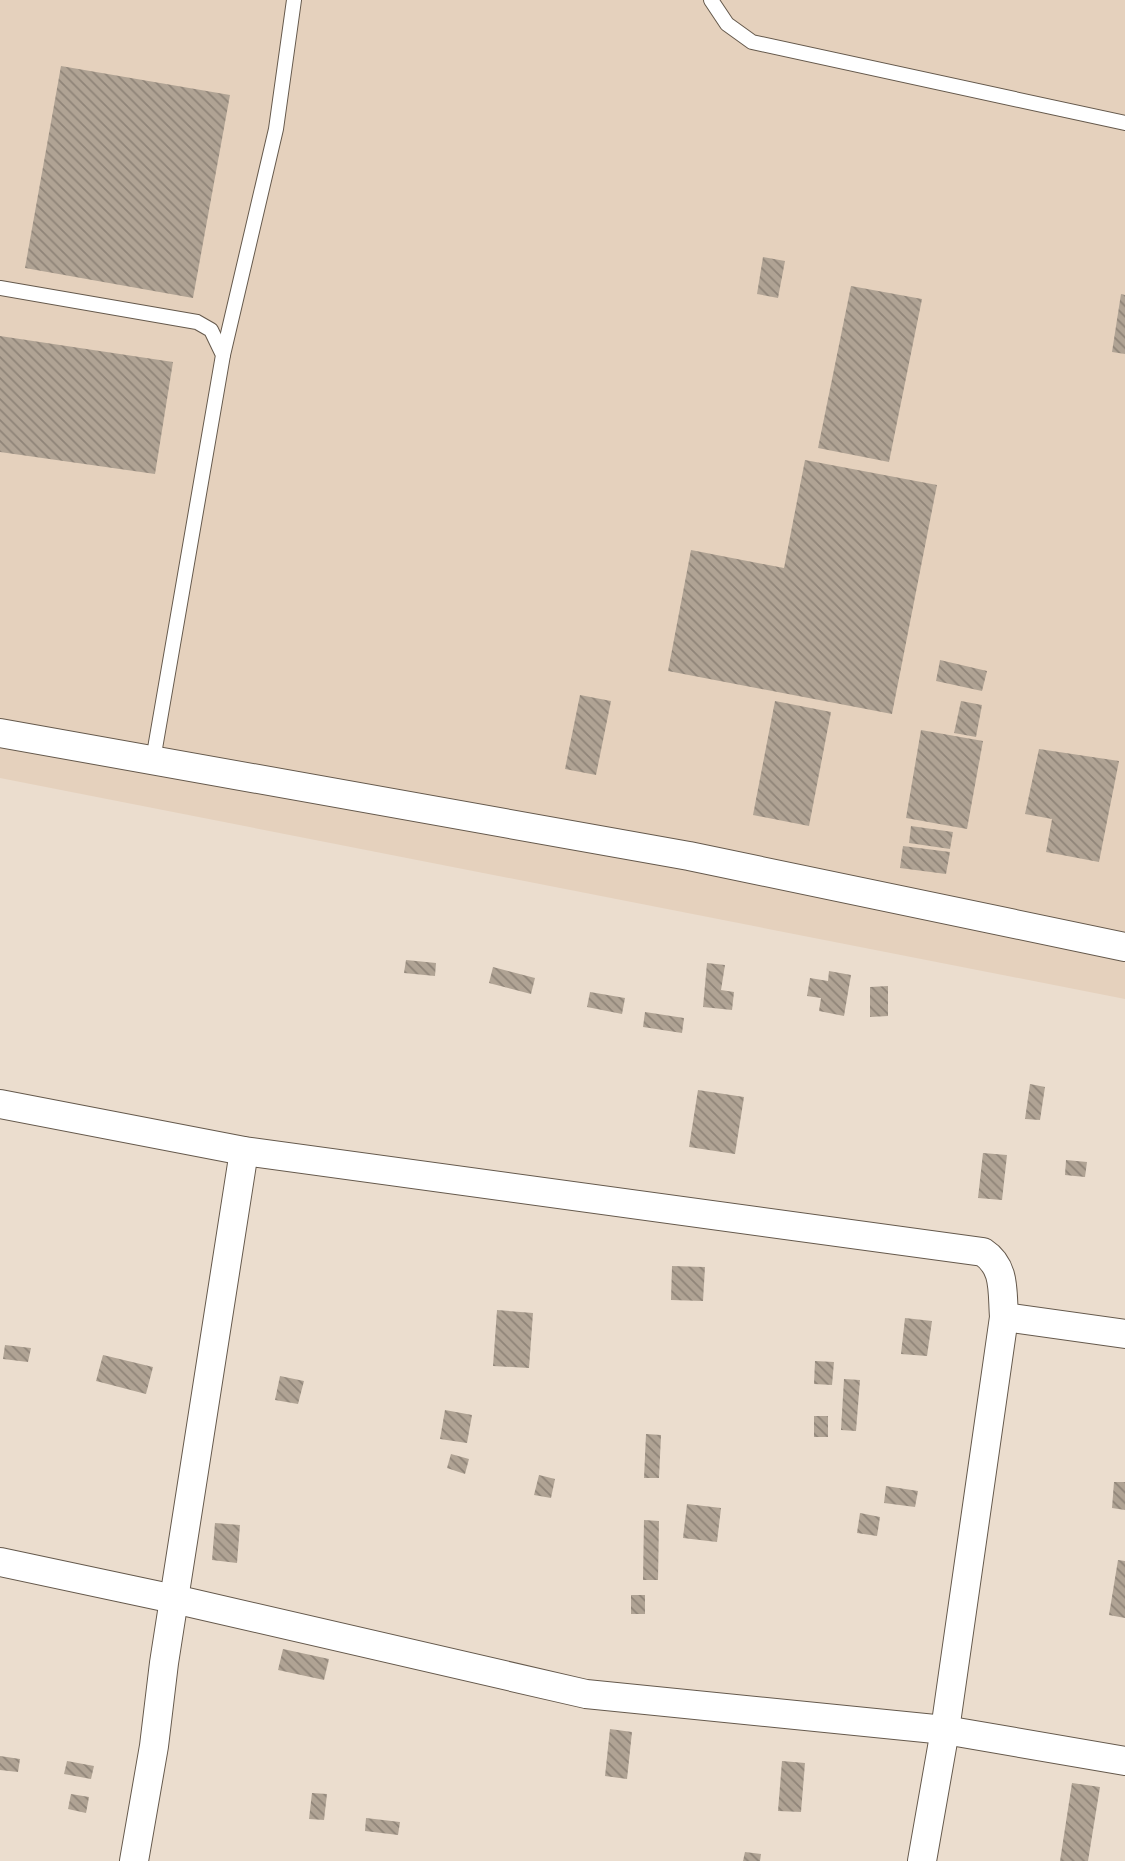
<svg xmlns="http://www.w3.org/2000/svg" width="1125" height="1861" viewBox="0 0 1125 1861" font-family="'Fira Sans',sans-serif">
<style>
.built{fill:#e5d1bd}
.building{fill:url(#building-back-hatch)}
.lines{fill:none;stroke-linecap:round;stroke-linejoin:round}
.service-casing{stroke:#65594c;stroke-width:16}
.minor-casing{stroke:#65594c;stroke-width:30}
.service{stroke:#fff;stroke-width:14}
.minor{stroke:#fff;stroke-width:28}
</style>
<defs>
<pattern id="building-back-hatch" width="6" height="6" patternUnits="userSpaceOnUse" patternTransform="scale(1.75)"><rect width="6" height="6" fill="#b0a394"/><path d="M-1 5l2 2M0 0l6 6M5-1l2 2" fill="none" stroke="#8f8478"/></pattern>
</defs>
<rect width="100%" height="100%" fill="#ebddce"/>
<!-- built -->
<polygon class="built" points="0,0 1125,0 1125,999 0,778"/>
<!-- building -->
<g class="building">
<polygon points="61,66 230,95 193,298 25,268"/>
<polygon points="763,257 785,261 778,298 757,294"/>
<polygon points="851,286 922,299 889,462 818,448"/>
<polygon points="1121,294 1125,295 1125,354 1112,352"/>
<polygon points="0,336 173,362 155,474 0,452"/>
<polygon points="805,460 937,485 892,714 668,671 691,550 784,568"/>
<polygon points="940,660 987,671 982,691 936,681"/>
<polygon points="580,695 611,701 596,775 565,769"/>
<polygon points="775,701 831,712 809,826 753,815"/>
<polygon points="961,701 982,705 976,737 954,733"/>
<polygon points="921,730 983,741 967,829 906,818"/>
<polygon points="1039,749 1119,761 1099,862 1046,852 1052,819 1025,814"/>
<polygon points="911,826 953,832 950,849 909,843"/>
<polygon points="903,846 950,852 946,874 900,868"/>
<polygon points="406,960 436,963 435,976 404,973"/>
<polygon points="707,963 725,965 721,990 734,992 732,1010 703,1007"/>
<polygon points="493,967 535,978 531,994 489,983"/>
<polygon points="829,971 851,975 844,1016 819,1011 821,998 807,996 810,978 828,981"/>
<polygon points="888,986 888,1016 870,1017 870,987"/>
<polygon points="590,992 625,998 622,1014 587,1007"/>
<polygon points="645,1012 684,1018 682,1033 643,1027"/>
<polygon points="1030,1084 1045,1087 1040,1120 1025,1119"/>
<polygon points="698,1090 744,1097 735,1154 689,1147"/>
<polygon points="983,1153 1007,1155 1002,1200 978,1198"/>
<polygon points="1066,1160 1087,1162 1085,1177 1065,1175"/>
<polygon points="672,1266 705,1267 703,1301 671,1300"/>
<polygon points="497,1310 533,1313 529,1368 493,1366"/>
<polygon points="905,1318 932,1321 927,1356 901,1354"/>
<polygon points="5,1345 31,1348 28,1362 3,1359"/>
<polygon points="103,1355 153,1367 146,1394 96,1381"/>
<polygon points="815,1361 834,1362 832,1385 814,1384"/>
<polygon points="280,1376 304,1381 298,1404 275,1400"/>
<polygon points="844,1379 860,1380 856,1431 841,1430"/>
<polygon points="445,1410 472,1415 467,1443 440,1439"/>
<rect x="814" y="1416" width="14" height="21"/>
<polygon points="646,1434 661,1435 659,1478 644,1478"/>
<polygon points="451,1454 469,1459 465,1474 447,1468"/>
<polygon points="539,1475 555,1479 551,1498 534,1495"/>
<polygon points="1114,1482 1125,1482 1125,1510 1112,1508"/>
<polygon points="886,1486 918,1491 915,1507 884,1503"/>
<polygon points="687,1504 721,1508 717,1542 683,1538"/>
<polygon points="860,1513 880,1517 877,1536 857,1533"/>
<polygon points="644,1520 659,1521 658,1580 643,1580"/>
<polygon points="215,1523 240,1525 237,1563 212,1560"/>
<polygon points="1118,1560 1125,1561 1125,1618 1109,1615"/>
<rect x="631" y="1595" width="14" height="19"/>
<polygon points="283,1649 329,1659 324,1680 278,1670"/>
<polygon points="610,1729 632,1732 627,1779 605,1776"/>
<polygon points="0,1756 20,1759 18,1772 0,1770"/>
<polygon points="67,1761 94,1766 91,1779 64,1774"/>
<polygon points="782,1761 805,1763 801,1812 778,1811"/>
<polygon points="1072,1783 1100,1787 1088,1861 1060,1861"/>
<polygon points="312,1793 327,1794 324,1820 309,1819"/>
<polygon points="71,1794 89,1797 86,1813 68,1809"/>
<polygon points="366,1818 400,1822 398,1835 365,1831"/>
<polygon points="745,1852 761,1854 760,1861 743,1861"/>
</g>
<g class="lines">
<defs>
<g id="service">
<polyline points="711,0 727,24 752,42 1125,123"/>
<polyline points="0,288 197,322 211,330 223,355 153,760"/>
<polyline points="223,355 276,129 294,0"/>
</g>
<g id="minor">
<polyline points="0,733 689,856 1125,947"/>
<path d="M 0,1104 L 244,1151 L 983,1252 C 1006,1267 1002,1292 1004,1317 L 945,1730 L 922,1861"/>
<polyline points="1004,1317 1125,1334"/>
<polyline points="0,1562 174,1599 586,1694 945,1730 1125,1761"/>
<polyline points="134,1861 154,1746 164,1663 244,1151"/>
</g>
</defs>
<!-- service casing -->
<use href="#service" class="service-casing"/>
<!-- minor casing -->
<use href="#minor" class="minor-casing"/>
<!-- service -->
<use href="#service" class="service"/>
<!-- minor -->
<use href="#minor" class="minor"/>
</g>
</svg>
